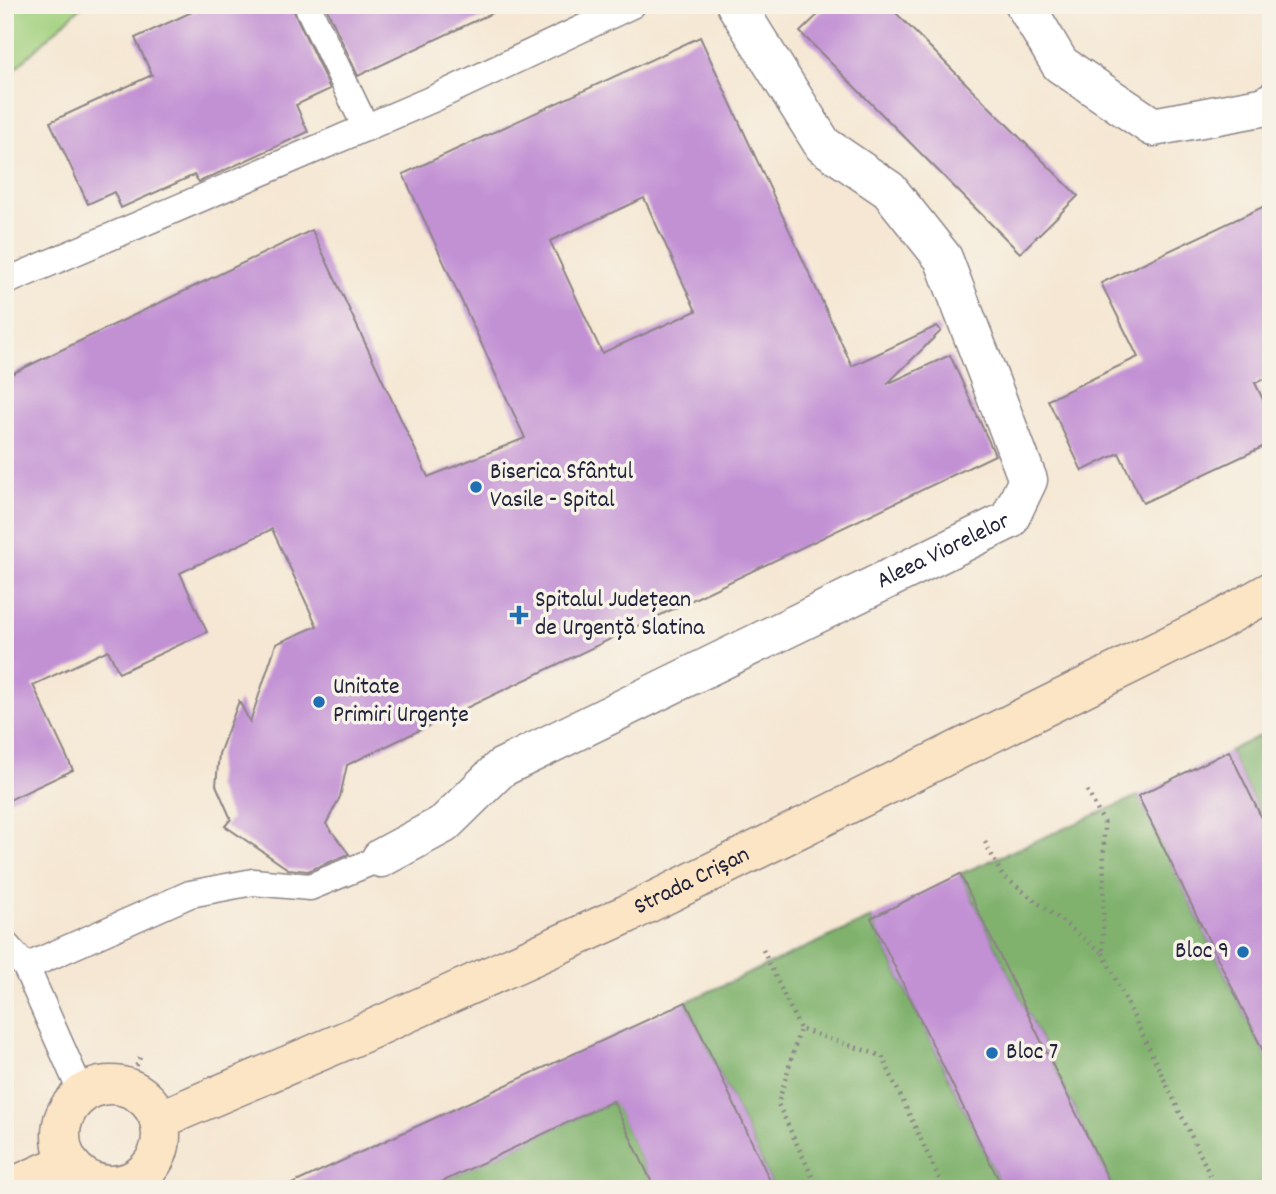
<svg xmlns="http://www.w3.org/2000/svg" width="1276" height="1194" viewBox="0 0 1276 1194" font-family="Dekko,sans-serif">
<style>
.green{fill:#a1d07e;stroke:#62795c;stroke-width:2}
.forest{fill:#80b26d;stroke:#516a54;stroke-width:2}
.building{fill:#c291d4;fill-rule:evenodd}
.lines{fill:none;stroke-linecap:round;stroke-linejoin:round}
.lane-casing{stroke:#8c8487;stroke-width:29}
.street-casing{stroke:#8c8487;stroke-width:41}
.secondary-casing{stroke:#8c8487;stroke-width:41}
.path{stroke:#8c8487;stroke-width:4.5;stroke-dasharray:2 5;stroke-linecap:butt}
.lane{stroke:#fff;stroke-width:26}
.street{stroke:#fff;stroke-width:38}
.secondary{stroke:#fce5c4;stroke-width:38}
.poi-dot{fill:#1f6fb2;stroke:#f7f3e8;stroke-width:2.5}
.labels{text-anchor:middle;dominant-baseline:central;stroke-width:7;stroke-linejoin:round;paint-order:stroke}
.poi-label{font-size:24px;fill:#22223b;stroke:#f7f3e8;text-anchor:start}
.street-label{font-size:24px;fill:#22223b;stroke:#f7f3e8}
</style>
<rect width="100%" height="100%" fill="#f7f3e8"/>
<filter id="ink" filterUnits="userSpaceOnUse"><feTurbulence type="fractalNoise" baseFrequency=".0143" numOctaves="2"/><feDisplacementMap in="SourceGraphic" scale="14" xChannelSelector="R" yChannelSelector="G"/><feConvolveMatrix kernelMatrix="1 2 1 2 8 2 1 2 1" color-interpolation-filters="sRGB"/></filter>
<filter id="wash" filterUnits="userSpaceOnUse"><feTurbulence type="fractalNoise" baseFrequency=".00686" numOctaves="4" result="noise"/><feDisplacementMap in="SourceGraphic" scale="28" xChannelSelector="R" yChannelSelector="G"/><feGaussianBlur stdDeviation="1.57" result="paint"/><feColorMatrix in="noise" values="0 0 0 0 0 0 0 0 0 0 0 0 0 0 0 0 0 1.4 0 .05"/><feComposite in="paint" operator="in"/></filter>
<g filter="url(#wash)">
<rect width="100%" height="100%" fill="#f5e7d3"/>
<!-- green -->
<polygon class="green" points="5,5 83,5 5,78"/>
<!-- forest -->
<g class="forest">
<polygon points="1271,730 1271,837 1229,751"/>
<polygon points="1138,796 1271,1067 1271,1189 1113,1189 960,874"/>
<polygon points="871,918 1003,1189 774,1189 686,1002"/>
<polygon points="614,1101 655,1189 436,1189 434,1185"/>
</g>
<g id="blocks">
<!-- building -->
<g class="building">
<polygon points="207,5 291,5 330,89 296,105 308,132 199,182 194,175 121,208 114,192 88,204 50,122 152,75 135,38"/>
<polygon points="325,5 509,5 358,76"/>
<polygon points="828,5 888,5 1078,196 1020,253 800,32"/>
<path d="M 700,37 L 852,366 L 937,326 L 941,331 L 887,384 L 950,355 L 995,455 L 347,765 L 340,797 L 326,824 L 349,854 L 308,871 L 288,869 L 225,826 L 231,819 L 216,785 L 219,754 L 239,701 L 250,722 L 276,644 L 317,626 L 272,529 L 180,573 L 207,632 L 119,673 L 108,650 L 33,685 L 73,770 L 5,802 L 5,377 L 312,230 L 428,477 L 525,438 L 403,174 ZM 644,198 L 696,311 L 602,353 L 550,241 Z"/>
<polygon points="1271,203 1271,376 1255,383 1271,416 1271,443 1143,503 1119,453 1082,471 1048,400 1138,357 1101,283"/>
<polygon points="1229,751 1271,837 1271,1067 1138,796"/>
<polygon points="960,874 1113,1189 1003,1189 871,918"/>
<polygon points="686,1002 774,1189 655,1189 613,1101 427,1189 281,1189"/>
</g>
</g>
</g>
<g filter="url(#ink)">
<use href="#blocks" fill-opacity="0" stroke="#8c8487" stroke-width="2"/>
<g class="lines">
<defs>
<g id="lane">
<polyline points="307,5 366,128"/>
<polyline points="5,282 435,98 632,5"/>
<polyline points="5,944 26,967 82,1094"/>
<polyline points="26,967 190,894 253,882 310,887 381,858"/>
</g>
<g id="street">
<polyline points="1025,5 1060,64 1153,127 1266,106 1271,102"/>
<path id="s1" d="M 381,858 L 444,824 L 501,768 L 1009,520 L 1028,480 L 943,258 L 889,190 L 823,145 L 736,5"/>
</g>
<g id="secondary">
<circle cx="111" cy="1135" r="50"/>
<path id="s2" d="M 159,1120 L 361,1034 L 627,914 L 1216,622 L 1271,591"/>
<polyline points="7,1189 68,1162"/>
</g>
</defs>
<!-- lane casing -->
<use href="#lane" class="lane-casing"/>
<!-- street casing -->
<use href="#street" class="street-casing"/>
<!-- secondary casing -->
<use href="#secondary" class="secondary-casing"/>
<!-- path -->
<g class="path">
<polyline points="985,842 1002,875 1103,953 1104,823 1087,790"/>
<polyline points="763,950 800,1029"/>
<polyline points="1103,953 1212,1179"/>
<polyline points="128,1085 142,1053"/>
<polyline points="818,1189 778,1104 800,1029 882,1056 944,1189"/>
<polyline points="1212,1189 1212,1179 1225,1189"/>
</g>
<!-- lane -->
<use href="#lane" class="lane"/>
<!-- street -->
<use href="#street" class="street"/>
<!-- secondary -->
<use href="#secondary" class="secondary"/>
</g>
</g>
<!-- markers -->
<g class="poi-dot">
<circle cx="476" cy="487" r="7"/>
<path d="M515.5 604.5h7v7h7v7h-7v7h-7v-7h-7v-7h7z"/>
<circle cx="319" cy="702" r="7"/>
<circle cx="1243" cy="952" r="7"/>
<circle cx="992" cy="1053" r="7"/>
</g>
<g class="labels">
<!-- poi labels -->
<g class="poi-label">
<text x="490" y="473">Biserica Sfântul<tspan x="490" dy="28">Vasile - Spital</tspan></text>
<text x="535" y="601">Spitalul Județean<tspan x="535" dy="28">de Urgență Slatina</tspan></text>
<text x="333" y="688">Unitate<tspan x="333" dy="28">Primiri Urgențe</tspan></text>
<text x="1229" y="952" text-anchor="end">Bloc 9</text>
<text x="1006" y="1053">Bloc 7</text>
</g>
<!-- street labels -->
<g class="street-label">
<text stroke="none"><textPath href="#s1" startOffset="644">Aleea Viorelelor</textPath></text>
<text stroke="none"><textPath href="#s2" startOffset="584">Strada Crișan</textPath></text>
</g>
</g>
<!-- margin -->
<rect width="1276" height="1194" fill="none" stroke="#f7f3e8" stroke-width="28"/>
</svg>
